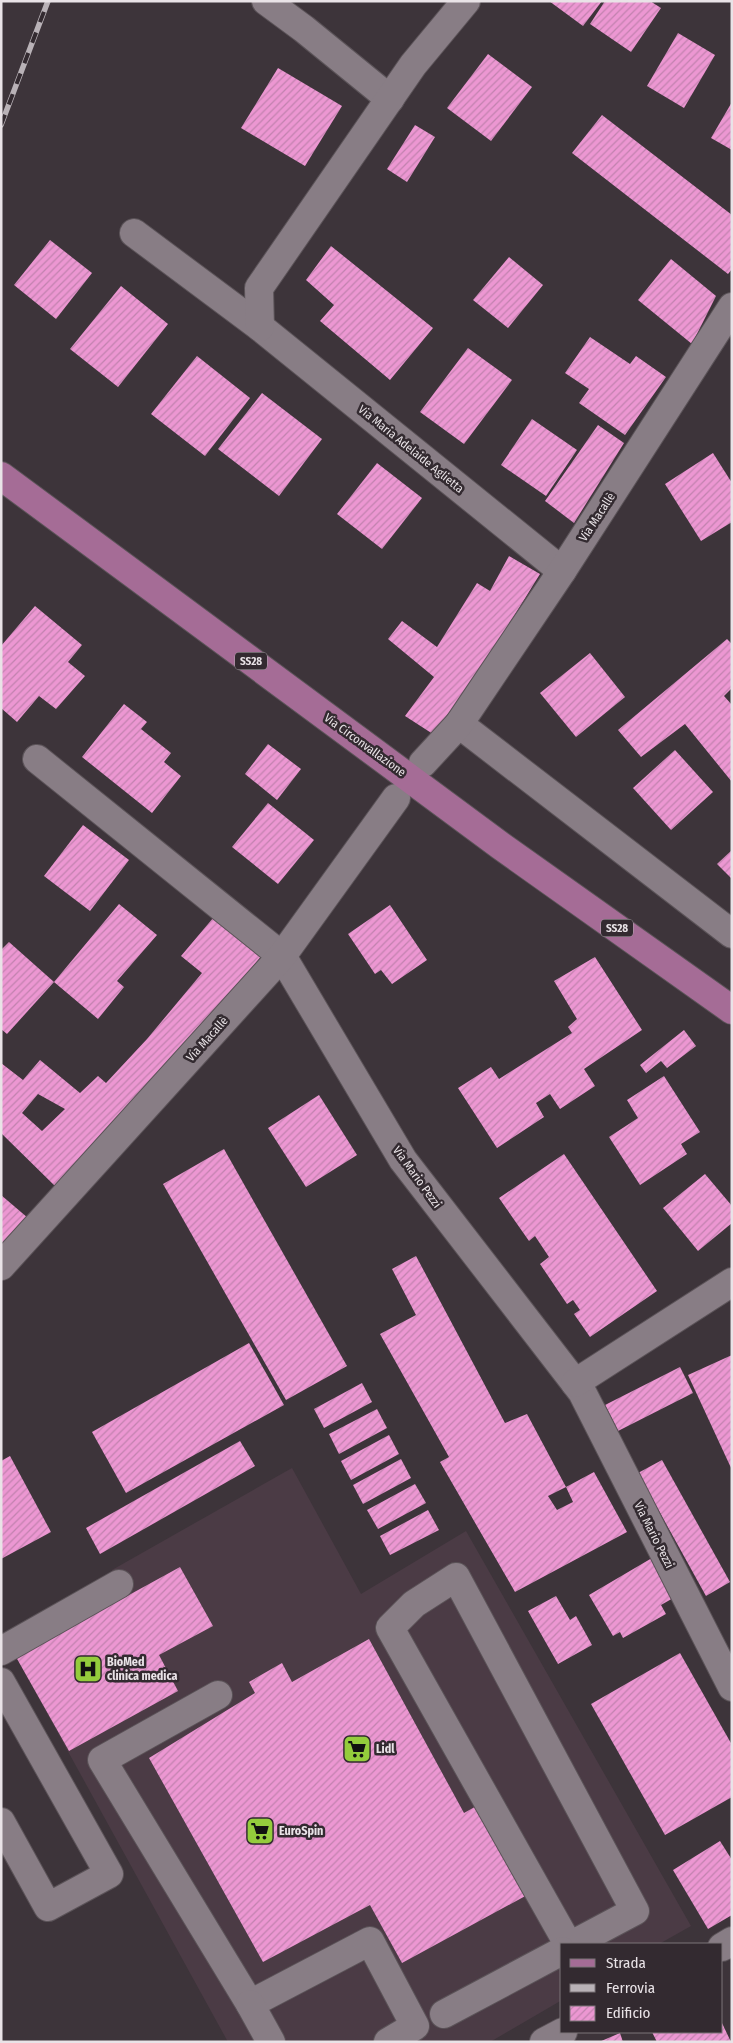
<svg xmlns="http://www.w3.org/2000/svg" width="733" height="2043" viewBox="0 0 733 2043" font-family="'Fira Sans Condensed',sans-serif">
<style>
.built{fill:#4b3b45}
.building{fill:url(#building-hatch);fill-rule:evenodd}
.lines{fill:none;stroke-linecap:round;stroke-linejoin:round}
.minor-casing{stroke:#5b5358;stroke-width:30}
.major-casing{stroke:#5b5358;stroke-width:30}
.minor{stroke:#887d85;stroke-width:28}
.major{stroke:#a56c96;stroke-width:28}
.rail-casing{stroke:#b9b2b7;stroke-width:5.5}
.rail{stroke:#332a30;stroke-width:4;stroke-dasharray:11;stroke-linecap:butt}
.labels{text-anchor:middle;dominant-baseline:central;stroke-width:5;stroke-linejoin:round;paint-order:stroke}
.shield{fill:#332a30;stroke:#b2acb0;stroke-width:1}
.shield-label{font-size:11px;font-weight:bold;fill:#e9e3e7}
.street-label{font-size:12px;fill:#e9e3e7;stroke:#332a30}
.poi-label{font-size:12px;font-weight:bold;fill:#e9e3e7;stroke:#332a30;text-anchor:start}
</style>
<defs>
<pattern id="building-hatch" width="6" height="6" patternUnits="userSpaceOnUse" patternTransform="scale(1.25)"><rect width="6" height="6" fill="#ec97d2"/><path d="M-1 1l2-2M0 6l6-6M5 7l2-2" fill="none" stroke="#c282af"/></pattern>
</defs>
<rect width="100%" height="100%" fill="#3d343a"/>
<!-- built -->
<polygon class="built" points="292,1468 361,1594 466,1531 691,1926 659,1944 562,1944 562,2000 490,2042 228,2042 16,1657 126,1596 112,1570"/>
<!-- building -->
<g class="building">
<polygon points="549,1 602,1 583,26"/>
<polygon points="605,1 650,1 661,8 631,52 590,24"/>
<polygon points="678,33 715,55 684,108 647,86"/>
<polygon points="488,54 532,87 491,141 447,108"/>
<polygon points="278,68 342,106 305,166 241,128"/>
<polygon points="732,102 732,150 711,138"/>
<polygon points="602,115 732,215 732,269 728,274 572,153"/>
<polygon points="415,125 435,137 407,182 387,169"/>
<polygon points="50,240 92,273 56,319 14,285"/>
<polygon points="331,246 433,328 390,380 320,321 334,305 306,280"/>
<polygon points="509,257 543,285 508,328 473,300"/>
<polygon points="671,259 716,296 692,344 638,300"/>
<polygon points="121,286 168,324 118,387 70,349"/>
<polygon points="590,337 630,364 636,356 666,377 625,435 579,403 589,389 565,373"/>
<polygon points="468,348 512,380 464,444 420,412"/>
<polygon points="197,356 250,398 205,456 151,414"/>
<polygon points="262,393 322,439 279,496 218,449"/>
<polygon points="532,419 577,450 546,496 501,465"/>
<polygon points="598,425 624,443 574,523 545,501"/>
<polygon points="713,453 732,483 732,522 701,541 665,484"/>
<polygon points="377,463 422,498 382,549 337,514"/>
<polygon points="509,556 540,574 477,676 436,736 405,716 434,677 388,639 402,621 437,647 477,583 490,591"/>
<polygon points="35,606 82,645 68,662 85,676 56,709 39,696 17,722 1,708 1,646"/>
<polygon points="727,639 732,644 732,688 724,696 732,705 732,782 685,724 641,757 618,730"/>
<polygon points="590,653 625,697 576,737 540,693"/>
<polygon points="124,704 147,722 141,729 171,753 164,762 181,776 152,813 82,757"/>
<polygon points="268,744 301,769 277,800 245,774"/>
<polygon points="675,750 713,792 671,830 633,788"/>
<polygon points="268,803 314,840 278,884 232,847"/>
<polygon points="83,825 129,860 90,911 44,876"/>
<polygon points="732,850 732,879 717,864"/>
<polygon points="119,904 157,935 117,981 124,987 98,1019 54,982"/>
<polygon points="390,905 427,960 392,984 381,970 375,974 348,934"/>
<path d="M 219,911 L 267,949 L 174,1064 L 56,1187 L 1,1133 L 1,1063 L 23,1080 L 40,1060 L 80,1093 L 98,1076 L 106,1083 L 147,1039 L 202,973 L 181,956 ZM 38,1094 L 65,1109 L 42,1131 L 22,1113 Z"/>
<polygon points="9,942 54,982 7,1034 1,1029 1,950"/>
<polygon points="595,957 642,1030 584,1069 595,1086 560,1109 550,1094 536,1103 544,1117 497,1148 458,1088 491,1067 499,1079 572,1033 568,1027 577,1019 554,981"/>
<polygon points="684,1030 696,1046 667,1068 661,1061 646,1073 640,1065"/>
<polygon points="664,1076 700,1132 681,1144 687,1154 640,1185 609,1137 638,1118 627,1100"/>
<polygon points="319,1095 357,1155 306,1187 268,1128"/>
<polygon points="224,1149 347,1366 286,1400 163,1184"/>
<polygon points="564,1154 657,1291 590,1337 574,1314 580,1310 573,1300 567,1304 540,1264 549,1257 535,1236 529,1241 499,1198"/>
<polygon points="705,1174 732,1206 732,1223 698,1251 663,1208"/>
<polygon points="1,1195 28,1218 5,1244 1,1241"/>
<polygon points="416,1256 505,1423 527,1414 566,1487 548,1496 557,1510 573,1502 566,1487 594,1472 627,1532 515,1592 440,1462 449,1457 380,1334 416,1315 392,1269"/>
<polygon points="249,1343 284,1405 126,1493 92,1432"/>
<polygon points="732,1355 732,1470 688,1375"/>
<polygon points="680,1367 693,1393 618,1431 605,1405"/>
<polygon points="362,1383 372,1402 324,1428 314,1409"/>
<polygon points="377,1409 387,1428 339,1454 329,1434"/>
<polygon points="389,1435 399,1454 351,1480 341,1461"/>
<polygon points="240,1441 255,1466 100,1554 86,1528"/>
<polygon points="10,1456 51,1532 1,1559 1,1461"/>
<polygon points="401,1459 411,1478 363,1504 353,1485"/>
<polygon points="662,1460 730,1582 706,1596 638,1473"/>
<polygon points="415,1484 426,1503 378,1529 367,1510"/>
<polygon points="428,1510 439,1530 390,1555 380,1536"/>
<polygon points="652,1558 675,1597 661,1605 666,1614 623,1638 620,1632 613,1636 589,1595"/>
<polygon points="180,1567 213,1626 159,1655 178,1691 69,1751 16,1657"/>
<polygon points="556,1596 570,1620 576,1616 592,1645 558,1664 528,1611"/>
<polygon points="369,1639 464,1813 480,1804 529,1894 402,1963 370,1905 263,1962 149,1758 255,1693 249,1682 282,1663 292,1682"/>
<polygon points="680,1653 732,1745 732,1797 665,1835 591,1704"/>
<polygon points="720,1841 732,1860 732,1915 708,1929 673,1870"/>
<polygon points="722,2023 731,2042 657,2042 652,2032 722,2032"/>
<polygon points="620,2033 623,2042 599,2042"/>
</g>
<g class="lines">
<defs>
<g id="minor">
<polyline points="266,1 304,29 390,99"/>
<polyline points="134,233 260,327 562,571"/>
<polyline points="260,327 259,288 413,65 466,1"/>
<polyline points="459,724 732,934"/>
<polyline points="37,759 282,956 403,1160 582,1392 732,1687"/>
<polyline points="423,763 459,724 562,571 732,307"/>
<polyline points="1,1266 282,956 396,798"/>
<polyline points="575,1383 732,1282"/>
<polyline points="1,1651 119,1584"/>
<polyline points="1,1682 109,1874 48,1907 1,1822"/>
<polyline points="218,1695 102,1760 250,2004 370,1941 415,2026 388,2042"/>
<polyline points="568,1944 390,1628 414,1604 456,1577 635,1911 573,1944"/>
<polyline points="722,1947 732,1941"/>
<polyline points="250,2004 271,2042"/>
<polyline points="444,2014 562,1951"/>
<polyline points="544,2042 563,2032"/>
</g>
<polyline id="major" points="1,476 501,846 732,1010"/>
</defs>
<!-- minor casing -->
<use href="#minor" class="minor-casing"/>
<!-- major casing -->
<use href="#major" class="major-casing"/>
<!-- minor -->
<use href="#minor" class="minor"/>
<!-- major -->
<use href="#major" class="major"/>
<defs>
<polyline id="rail" points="1,125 48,1"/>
</defs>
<!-- rail casing -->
<use href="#rail" class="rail-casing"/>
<!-- rail -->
<use href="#rail" class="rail"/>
</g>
<!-- icons -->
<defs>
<symbol id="hospital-square" viewBox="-11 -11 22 22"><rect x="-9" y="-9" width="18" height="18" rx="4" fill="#94cc3c" stroke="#332a30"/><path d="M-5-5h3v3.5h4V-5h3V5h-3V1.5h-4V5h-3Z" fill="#111"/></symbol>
<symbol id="supermarket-square" viewBox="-11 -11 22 22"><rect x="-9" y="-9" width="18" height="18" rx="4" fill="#94cc3c" stroke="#332a30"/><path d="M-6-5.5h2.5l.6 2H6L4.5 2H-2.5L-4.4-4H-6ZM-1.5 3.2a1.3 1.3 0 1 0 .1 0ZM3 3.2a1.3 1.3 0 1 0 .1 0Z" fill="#111"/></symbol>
</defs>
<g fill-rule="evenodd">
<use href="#hospital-square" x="72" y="1653" width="32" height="32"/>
<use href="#supermarket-square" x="341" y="1733" width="32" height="32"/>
<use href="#supermarket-square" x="244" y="1815" width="32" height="32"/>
</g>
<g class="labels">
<!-- shield labels -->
<g class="shield">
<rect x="235" y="652.5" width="32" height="17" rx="4"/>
<rect x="601" y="919.5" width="32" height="17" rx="4"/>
</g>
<g class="shield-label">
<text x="251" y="661">SS28</text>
<text x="617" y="928">SS28</text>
</g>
<!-- street labels -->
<g class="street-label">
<text transform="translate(411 449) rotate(39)">Via Maria Adelaide Aglietta</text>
<text transform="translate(597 517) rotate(-57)">Via Macallè</text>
<text transform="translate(365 745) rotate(36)">Via Circonvallazione</text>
<text transform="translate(207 1039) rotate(-48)">Via Macallè</text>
<text transform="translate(417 1177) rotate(54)">Via Mario Pezzi</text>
<text transform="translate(654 1535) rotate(63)">Via Mario Pezzi</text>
</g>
<!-- poi labels -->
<g class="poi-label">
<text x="107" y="1662">BioMed<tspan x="107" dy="14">clinica medica</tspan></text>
<text x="376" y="1749">Lidl</text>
<text x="279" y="1831">EuroSpin</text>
</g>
</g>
<!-- border -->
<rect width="733" height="2043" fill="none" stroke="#e9e3e7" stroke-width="5"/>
<!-- legend -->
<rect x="560" y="1943" width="162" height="90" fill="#332a30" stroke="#7c7479"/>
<rect x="570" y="1959" width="25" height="8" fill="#a56c96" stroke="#7c7479"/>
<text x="606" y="1968" font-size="15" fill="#e9e3e7">Strada</text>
<rect x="570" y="1984" width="25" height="8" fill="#b9b2b7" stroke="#7c7479"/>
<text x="606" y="1993" font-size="15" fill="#e9e3e7">Ferrovia</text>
<rect x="570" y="2006" width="25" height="15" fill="url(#building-hatch)" stroke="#7c7479"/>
<text x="606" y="2018" font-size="15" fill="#e9e3e7">Edificio</text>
</svg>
